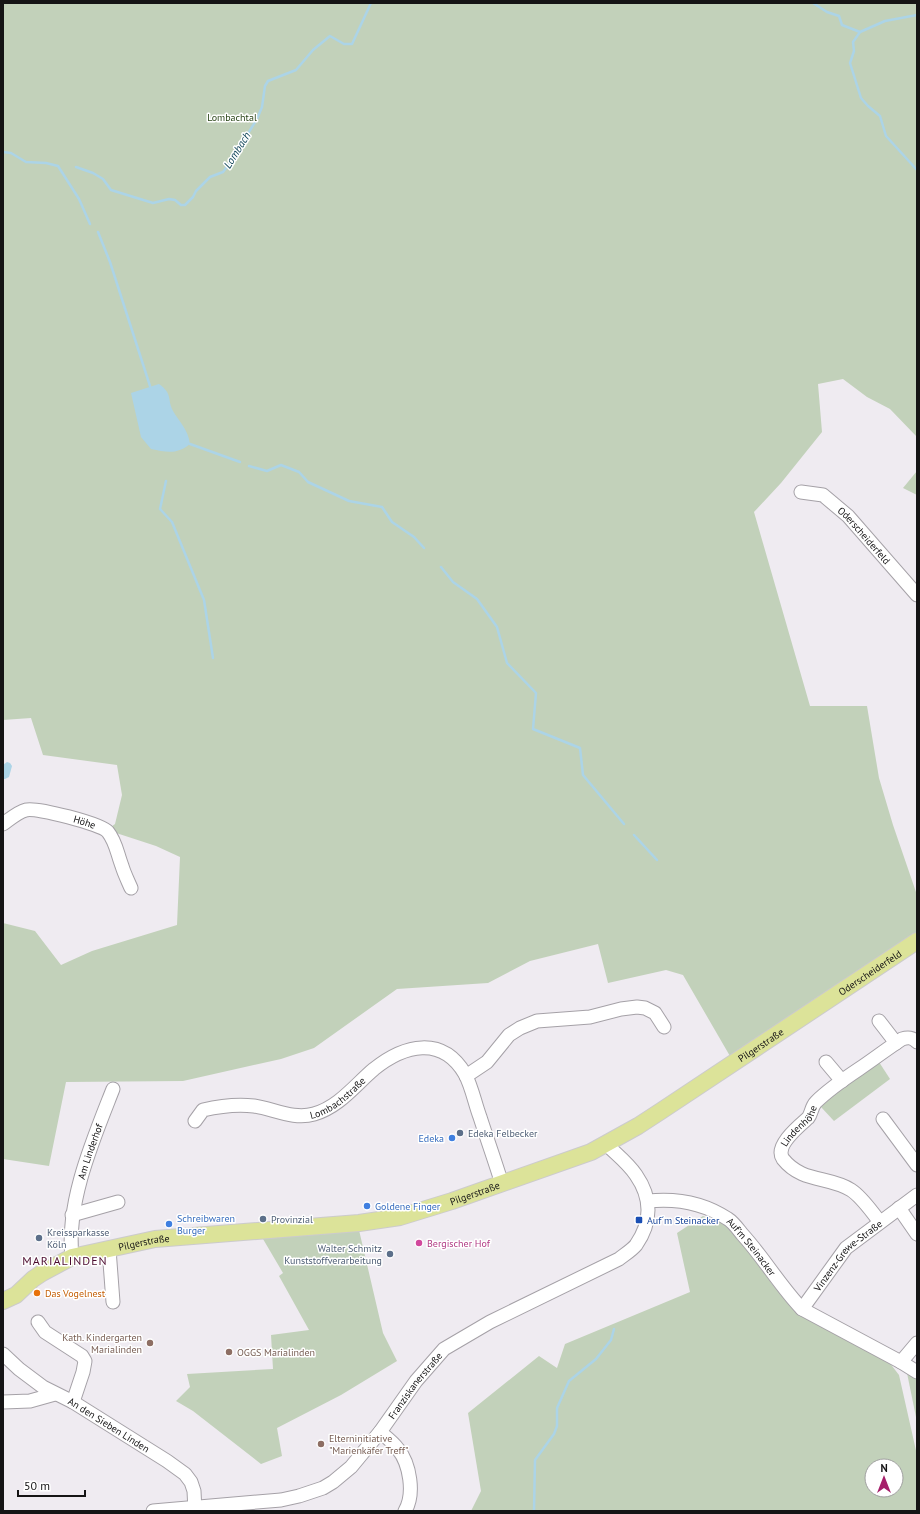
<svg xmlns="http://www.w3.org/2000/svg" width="920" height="1514" viewBox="0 0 920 1514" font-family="'PT Sans',sans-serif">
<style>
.green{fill:#c2d1ba;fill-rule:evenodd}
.water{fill:#acd4e7}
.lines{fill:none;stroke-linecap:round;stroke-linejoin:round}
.stream{stroke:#acd4e7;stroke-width:2.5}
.minor-casing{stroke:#a5a1a7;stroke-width:15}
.major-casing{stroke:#cccbcc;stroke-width:18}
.minor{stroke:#fff;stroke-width:13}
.major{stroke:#dce399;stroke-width:16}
.service-dot{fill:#5c6f8a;stroke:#fff;stroke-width:1.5}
.shop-dot{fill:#3f7fe0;stroke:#fff;stroke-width:1.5}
.transit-dot{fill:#1a4fb4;stroke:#fff;stroke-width:1.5}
.hotel-dot{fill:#d1479c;stroke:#fff;stroke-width:1.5}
.food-dot{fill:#e8710a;stroke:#fff;stroke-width:1.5}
.education-dot{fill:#8d6e63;stroke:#fff;stroke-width:1.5}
.labels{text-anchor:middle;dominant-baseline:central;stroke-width:3;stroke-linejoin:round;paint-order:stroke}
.park-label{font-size:10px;fill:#284416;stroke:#fff}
.street-label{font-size:10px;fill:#151415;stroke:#fff}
.service-label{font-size:10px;fill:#4e5e75;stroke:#fff;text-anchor:start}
.shop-label{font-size:10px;fill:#366cbe;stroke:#fff;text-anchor:start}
.transit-label{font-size:10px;fill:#164399;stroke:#fff;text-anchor:start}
.hotel-label{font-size:10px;fill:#b23c85;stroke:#fff;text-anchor:start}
.food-label{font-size:10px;fill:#c56008;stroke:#fff;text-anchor:start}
.education-label{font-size:10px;fill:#785e54;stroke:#fff;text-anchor:start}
.water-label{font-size:11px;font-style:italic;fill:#11465a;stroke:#fff}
.quarter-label{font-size:12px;letter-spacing:1px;fill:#4c0c2f;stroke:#fff}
</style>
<rect width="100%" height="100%" fill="#efebf1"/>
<!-- green -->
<g class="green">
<polygon points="3,3 917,3 917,437 890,409 867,397 843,379 818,384 822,432 781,483 754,512 810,706 867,706 879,778 893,825 917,895 917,941 734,1063 683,975 666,970 608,983 598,944 530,961 488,983 397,989 314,1048 281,1059 183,1081 66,1082 49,1166 3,1159 3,923 35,931 61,965 92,951 177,925 180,857 156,846 107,830 115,824 122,795 117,765 43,755 31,718 3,720"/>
<polygon points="917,471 917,495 903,488"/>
<polygon points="879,1062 890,1079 834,1121 821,1107 839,1090"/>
<path d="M 703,1216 L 724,1224 L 749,1252 L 772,1284 L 796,1313 L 889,1362 L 899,1375 L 917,1455 L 917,1511 L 471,1511 L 481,1491 L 468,1413 L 539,1356 L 557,1368 L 565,1344 L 690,1292 L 677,1233 ZM 872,1466 L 896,1466 L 896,1490 L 872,1490 Z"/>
<polygon points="359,1230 383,1333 397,1361 341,1395 277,1428 282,1456 261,1464 193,1411 176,1401 190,1387 187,1374 273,1369 271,1335 309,1330 279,1276 283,1273 263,1239"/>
<polygon points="907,1373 917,1378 917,1422"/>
</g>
<!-- water -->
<g class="water">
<path d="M 159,384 C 173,394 167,399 173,411 C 180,423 188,429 190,444 C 177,455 166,452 151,449 L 141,437 L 131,393 Z"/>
<polygon points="7,762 10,763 12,766 9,777 5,779 3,779 3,765"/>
</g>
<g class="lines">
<!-- stream -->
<g class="stream">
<polyline points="813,3 827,12 839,16 842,25 860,32 853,42 854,51 850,63 861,98 868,106 880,116 886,136 917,170"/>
<polyline points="860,32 885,21 917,15"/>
<polyline points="3,152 11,153 26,162 46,163 58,166 79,199 90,224"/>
<polyline points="76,167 93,173 103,179 111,190 153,203 169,199 175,200 181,205 185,205 193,197 196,191 210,177 223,172 229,164 257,119 262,107 265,86 268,81 296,70 313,50 330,36 344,44 352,44 371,3"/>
<polyline points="98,232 110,262 150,386"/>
<polyline points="190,444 240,462"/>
<polyline points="249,466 267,471 281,465 299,472 308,482 349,501 382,507 392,522 414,537 424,548"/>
<polyline points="166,481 160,509 172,522 204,600 213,658"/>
<polyline points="441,567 453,582 477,599 497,627 507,663 536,693 533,729 580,748 583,775 624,824"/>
<polyline points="634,835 657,860"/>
<polyline points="534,1511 535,1460 554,1434 557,1426 557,1408 569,1381 596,1359 611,1340 614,1329"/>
</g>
<defs>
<g id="minor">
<path id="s1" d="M 801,492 L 823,495 L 848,516 L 917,595"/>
<path id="s2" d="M 3,824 C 10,819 18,812 26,810 C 36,807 102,824 108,832 C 116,842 117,853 122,866 C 124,873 128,881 131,888"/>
<polyline points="879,1021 896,1043"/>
<polyline points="826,1062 842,1081"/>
<polyline points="466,1076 487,1062 509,1035 520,1028 537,1021 590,1017 621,1009 637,1007 645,1008 655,1013 664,1027"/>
<polyline points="883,1119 917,1165"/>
<path id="s3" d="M 195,1121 L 203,1110 C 220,1106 237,1104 254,1106 C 274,1109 294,1120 314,1114 C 339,1107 355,1085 374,1069 C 404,1045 442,1035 465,1074 C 472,1087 475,1104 480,1117 C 487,1139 495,1161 502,1184"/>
<path id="s4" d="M 648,1201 C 677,1198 704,1203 728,1219 C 733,1222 738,1229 742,1234 C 764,1258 780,1286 802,1309 L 901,1362 L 917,1372"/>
<polyline points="899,1208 917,1234"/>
<polyline points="72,1215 118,1202"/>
<path id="s5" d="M 880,1222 C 871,1211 862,1197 851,1190 C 829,1176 802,1183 783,1159 C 774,1146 799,1126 808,1118 C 812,1113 811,1107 816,1102 C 829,1089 844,1079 859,1069 C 874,1059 888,1048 902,1039 C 908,1037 912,1037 917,1042"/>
<polyline points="109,1249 113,1302"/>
<path id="s6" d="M 72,1257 C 66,1202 93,1140 113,1089"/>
<path id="s7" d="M 802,1309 L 846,1248 L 917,1195"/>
<polyline points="38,1322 45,1332 82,1356 85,1361 83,1372 73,1402"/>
<path id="s8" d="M 3,1354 L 19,1369 L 43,1387 L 73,1402 L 167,1461 L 185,1474 L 191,1482 L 194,1491 L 195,1511"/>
<polyline points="901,1362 917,1343"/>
<polyline points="3,1402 30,1401 55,1394"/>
<path d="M 380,1432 C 386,1437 393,1442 398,1449 C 410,1464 415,1494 405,1511"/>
<path id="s9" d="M 153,1511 L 281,1500 L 299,1496 L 323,1488 L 333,1482 L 351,1467 L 380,1432 L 416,1381 L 444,1349 L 490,1322 L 619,1259 C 624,1255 632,1250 636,1245 C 652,1222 652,1198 636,1175 C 628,1163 616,1154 606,1144"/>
</g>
<g id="major">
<path id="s10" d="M 3,1301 L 16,1295 L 33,1279 L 42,1273 L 72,1257 L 155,1239 L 359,1223 L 400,1217 L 452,1201 L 591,1152 L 638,1126 L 661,1111 L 917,941"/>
</g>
</defs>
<!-- minor casing -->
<use href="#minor" class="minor-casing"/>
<!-- major casing -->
<use href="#major" class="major-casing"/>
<!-- minor -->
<use href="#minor" class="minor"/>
<!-- major -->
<use href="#major" class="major"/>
</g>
<!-- markers -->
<g class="service-dot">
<circle cx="460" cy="1133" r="4"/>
<circle cx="263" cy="1219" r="4"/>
<circle cx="39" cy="1238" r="4"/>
<circle cx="390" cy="1254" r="4"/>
</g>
<g class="shop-dot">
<circle cx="452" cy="1138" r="4"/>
<circle cx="367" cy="1206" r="4"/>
<circle cx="169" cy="1224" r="4"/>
</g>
<rect class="transit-dot" x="635" y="1216" width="8" height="8" rx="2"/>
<circle class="hotel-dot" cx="419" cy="1243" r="4"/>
<circle class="food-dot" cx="37" cy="1293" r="4"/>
<g class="education-dot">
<circle cx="150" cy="1343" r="4"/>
<circle cx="229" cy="1352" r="4"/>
<circle cx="321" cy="1444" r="4"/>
</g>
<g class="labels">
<!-- park labels -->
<g class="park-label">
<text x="232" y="117">Lombachtal</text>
</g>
<!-- street labels -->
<g class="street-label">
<text stroke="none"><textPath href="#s1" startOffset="80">Oderscheiderfeld</textPath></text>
<text stroke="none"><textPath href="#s2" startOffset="87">Höhe</textPath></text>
<text stroke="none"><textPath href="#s10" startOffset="947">Oderscheiderfeld</textPath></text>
<text stroke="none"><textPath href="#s10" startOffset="816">Pilgerstraße</textPath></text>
<text stroke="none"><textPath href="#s3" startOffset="155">Lombachstraße</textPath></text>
<text stroke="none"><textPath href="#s5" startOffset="159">Lindenhöhe</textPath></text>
<text stroke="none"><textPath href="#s6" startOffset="108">Am Linderhof</textPath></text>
<text stroke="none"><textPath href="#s10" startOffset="492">Pilgerstraße</textPath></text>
<text stroke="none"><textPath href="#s10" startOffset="156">Pilgerstraße</textPath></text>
<text stroke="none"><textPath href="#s4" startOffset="120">Auf'm Steinacker</textPath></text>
<text stroke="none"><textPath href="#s7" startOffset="71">Vinzenz-Grewe-Straße</textPath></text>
<text stroke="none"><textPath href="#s9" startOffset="311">Franziskanerstraße</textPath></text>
<text stroke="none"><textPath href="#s8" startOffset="128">An den Sieben Linden</textPath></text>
</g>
<!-- service labels -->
<g class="service-label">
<text x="468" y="1133">Edeka Felbecker</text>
<text x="271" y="1219">Provinzial</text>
<text x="47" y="1232">Kreissparkasse<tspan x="47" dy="12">Köln</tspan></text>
<text x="382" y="1248" text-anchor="end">Walter Schmitz<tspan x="382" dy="12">Kunststoffverarbeitung</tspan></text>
</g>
<!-- shop labels -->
<g class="shop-label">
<text x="444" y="1138" text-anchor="end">Edeka</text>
<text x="375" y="1206">Goldene Finger</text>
<text x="177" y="1218">Schreibwaren<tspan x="177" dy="12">Burger</tspan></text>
</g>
<!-- transit labels -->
<g class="transit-label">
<text x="647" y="1220">Auf´m Steinacker</text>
</g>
<!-- hotel labels -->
<g class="hotel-label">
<text x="427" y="1243">Bergischer Hof</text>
</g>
<!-- food labels -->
<g class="food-label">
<text x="45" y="1293">Das Vogelnest</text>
</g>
<!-- education labels -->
<g class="education-label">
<text x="142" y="1337" text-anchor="end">Kath. Kindergarten<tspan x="142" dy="12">Marialinden</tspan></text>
<text x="237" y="1352">OGGS Marialinden</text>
<text x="329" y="1438">Elterninitiative<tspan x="329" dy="12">"Marienkäfer Treff"</tspan></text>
</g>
<!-- water labels -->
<g class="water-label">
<text transform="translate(237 150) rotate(-58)">Lombach</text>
</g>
<!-- quarter labels -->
<g class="quarter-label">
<text x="65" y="1260">MARIALINDEN</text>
</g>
</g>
<!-- border -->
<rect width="920" height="1514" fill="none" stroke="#151415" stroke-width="8"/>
<!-- north arrow -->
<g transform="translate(884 1478)"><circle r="19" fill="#ffffff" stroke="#a1a1a1"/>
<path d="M0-3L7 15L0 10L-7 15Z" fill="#a61f6a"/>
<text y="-6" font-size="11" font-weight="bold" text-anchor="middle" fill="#151415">N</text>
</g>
<!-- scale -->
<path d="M18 1490v6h67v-6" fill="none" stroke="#151415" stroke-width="2"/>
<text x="24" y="1490" font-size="12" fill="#151415" stroke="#ffffff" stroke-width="3" paint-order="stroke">50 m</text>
</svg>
